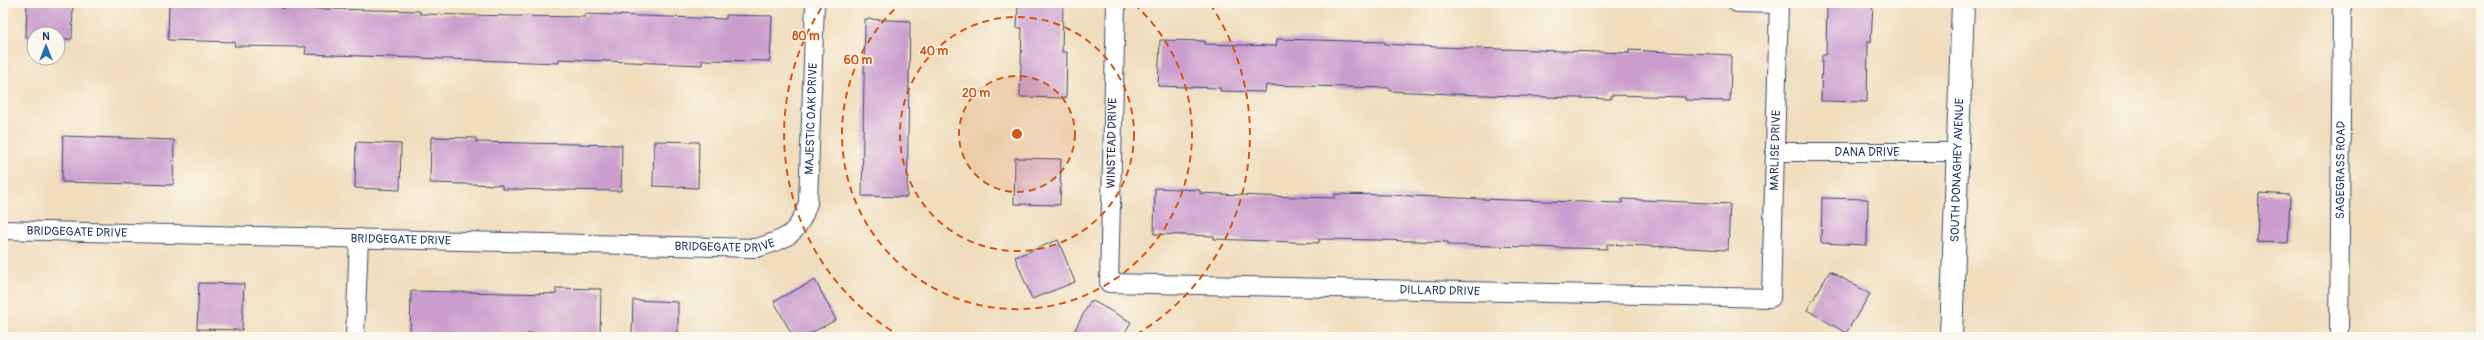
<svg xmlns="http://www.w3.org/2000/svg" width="2484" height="340" viewBox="0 0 2484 340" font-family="Pangolin,sans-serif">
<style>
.building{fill:#cb9ccd}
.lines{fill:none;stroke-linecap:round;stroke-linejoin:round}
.street-casing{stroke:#3b496c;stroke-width:20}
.secondary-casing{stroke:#3b496c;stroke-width:24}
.street{stroke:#fff;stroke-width:18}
.secondary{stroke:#fff;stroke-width:22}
.ring{fill:none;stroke:#d45514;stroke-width:2;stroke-dasharray:7 5}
.labels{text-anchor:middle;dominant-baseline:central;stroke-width:3;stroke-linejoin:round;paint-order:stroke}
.street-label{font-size:12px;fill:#1b2f5e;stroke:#fbf7ec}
.centre{fill:#d45514;stroke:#fbf7ec;stroke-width:2}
.ring-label{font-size:12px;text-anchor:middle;font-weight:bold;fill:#d45514;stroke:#fbf7ec;stroke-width:3;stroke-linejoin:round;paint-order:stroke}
</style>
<rect width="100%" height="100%" fill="#fbf7ec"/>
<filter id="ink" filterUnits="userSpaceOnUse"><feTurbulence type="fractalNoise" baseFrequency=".025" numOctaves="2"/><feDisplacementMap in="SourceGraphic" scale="8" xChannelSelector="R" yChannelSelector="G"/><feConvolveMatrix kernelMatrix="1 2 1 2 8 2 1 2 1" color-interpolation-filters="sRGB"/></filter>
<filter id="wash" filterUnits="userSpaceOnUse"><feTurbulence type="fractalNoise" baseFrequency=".012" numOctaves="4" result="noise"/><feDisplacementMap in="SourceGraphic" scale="16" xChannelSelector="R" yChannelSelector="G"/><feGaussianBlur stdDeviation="0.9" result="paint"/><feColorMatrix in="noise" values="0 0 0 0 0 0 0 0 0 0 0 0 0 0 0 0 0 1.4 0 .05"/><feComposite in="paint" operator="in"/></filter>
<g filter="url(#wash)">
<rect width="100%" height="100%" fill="#efddbc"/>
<g id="blocks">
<!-- building -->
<g class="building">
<polygon points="27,3 73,3 72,39 58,39 58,34 34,34 34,38 26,38"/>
<polygon points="169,3 281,3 281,8 420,11 420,14 514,16 585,17 585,14 726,19 726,15 772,16 770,61 702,60 702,65 559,59 559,63 305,54 306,47 234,46 235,42 168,40"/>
<polygon points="1018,3 1063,3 1062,52 1067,52 1066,98 1020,97 1022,28 1017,28"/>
<polygon points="1827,3 1873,3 1871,42 1868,42 1867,102 1821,101 1822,55 1826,55"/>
<polygon points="865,19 910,21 907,197 862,196"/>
<polygon points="1277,39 1385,42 1385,44 1437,47 1629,53 1629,50 1731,55 1730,101 1685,100 1685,97 1611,95 1611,99 1451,94 1390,91 1390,88 1266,85 1265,92 1220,91 1220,88 1158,86 1160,40 1205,41 1205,44 1276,46"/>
<polygon points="63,136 174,140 173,185 62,182"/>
<polygon points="431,137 476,138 476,142 622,145 621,191 502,189 502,185 430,183"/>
<polygon points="654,141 699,142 698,188 653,186"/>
<polygon points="356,142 401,144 400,190 355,188"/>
<polygon points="1015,158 1061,159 1060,205 1014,204"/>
<polygon points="1155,188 1200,190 1200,193 1260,196 1335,198 1335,194 1389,195 1506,200 1622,203 1622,199 1730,204 1728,250 1607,244 1607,249 1493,246 1448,245 1448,242 1379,240 1319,239 1319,243 1214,239 1214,236 1154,234"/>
<polygon points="2259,193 2290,195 2288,243 2257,242"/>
<polygon points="1822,198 1868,199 1867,245 1821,243"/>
<polygon points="1058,240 1075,282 1032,299 1015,257"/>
<polygon points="1830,271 1870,294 1846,333 1807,310"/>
<polygon points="815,280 836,320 803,337 793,337 774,301"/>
<polygon points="199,283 244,284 242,330 197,329"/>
<polygon points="556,288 601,289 600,335 528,333 527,337 410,337 411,291 556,294"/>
<polygon points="633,300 678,302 678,337 632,337"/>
<polygon points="1091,300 1131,322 1122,337 1071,337"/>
</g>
</g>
</g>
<g filter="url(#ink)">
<use href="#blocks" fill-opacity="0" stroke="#3b496c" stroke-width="1"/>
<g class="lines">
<defs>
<g id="street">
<path id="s1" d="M 1116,3 L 1109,283 L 1771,298 L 1779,3"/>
<polyline points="1737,3 1779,4"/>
<path id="s2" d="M 1775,152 L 1959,152"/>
<path id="s3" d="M 3,230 L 757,248 C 788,238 798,235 808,203 L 815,3"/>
<polyline points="355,337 359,238"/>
<path id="s4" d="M 2339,337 L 2342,3"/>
</g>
<g id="secondary">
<path id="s5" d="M 1951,337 L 1963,3"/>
</g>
</defs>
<!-- street casing -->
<use href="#street" class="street-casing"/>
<!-- secondary casing -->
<use href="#secondary" class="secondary-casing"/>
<!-- street -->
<use href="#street" class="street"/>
<!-- secondary -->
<use href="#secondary" class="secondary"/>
</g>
</g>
<!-- distance rings -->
<circle cx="1017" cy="134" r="58" fill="#d45514" fill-opacity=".12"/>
<g class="ring">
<circle cx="1017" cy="134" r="58"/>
<circle cx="1017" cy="134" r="117"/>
<path d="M1134 4A175 175 0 1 1 900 4"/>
<path d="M902 337A233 233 0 0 1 824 4M1210 4A233 233 0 0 1 1132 337"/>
</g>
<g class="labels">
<!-- street labels -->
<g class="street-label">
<text stroke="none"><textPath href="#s3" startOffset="911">MAJESTIC OAK DRIVE</textPath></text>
<text transform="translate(1112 143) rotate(-89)">WINSTEAD DRIVE</text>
<text stroke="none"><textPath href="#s1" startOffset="1090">MARLISE DRIVE</textPath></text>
<text stroke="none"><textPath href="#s2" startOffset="92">DANA DRIVE</textPath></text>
<text stroke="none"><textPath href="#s5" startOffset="167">SOUTH DONAGHEY AVENUE</textPath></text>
<text stroke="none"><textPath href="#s4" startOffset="167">SAGEGRASS ROAD</textPath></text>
<text stroke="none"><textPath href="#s3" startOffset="74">BRIDGEGATE DRIVE</textPath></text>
<text stroke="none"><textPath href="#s3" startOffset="398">BRIDGEGATE DRIVE</textPath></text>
<text stroke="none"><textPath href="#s3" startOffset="722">BRIDGEGATE DRIVE</textPath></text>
<text stroke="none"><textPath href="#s1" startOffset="611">DILLARD DRIVE</textPath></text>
</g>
</g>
<circle cx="1017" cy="134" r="6" class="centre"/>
<g class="ring-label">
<text x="806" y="40">80 m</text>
<text x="934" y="55">40 m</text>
<text x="858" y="64">60 m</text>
<text x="976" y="97">20 m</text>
</g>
<!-- margin -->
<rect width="2484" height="340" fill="none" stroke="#fbf7ec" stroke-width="16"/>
<!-- north arrow -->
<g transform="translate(46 46)"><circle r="19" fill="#fbf7ec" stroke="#a1a7b3"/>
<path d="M0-3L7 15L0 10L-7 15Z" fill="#1f6fb2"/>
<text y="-6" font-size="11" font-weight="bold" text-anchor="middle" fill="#1b2f5e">N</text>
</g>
</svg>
